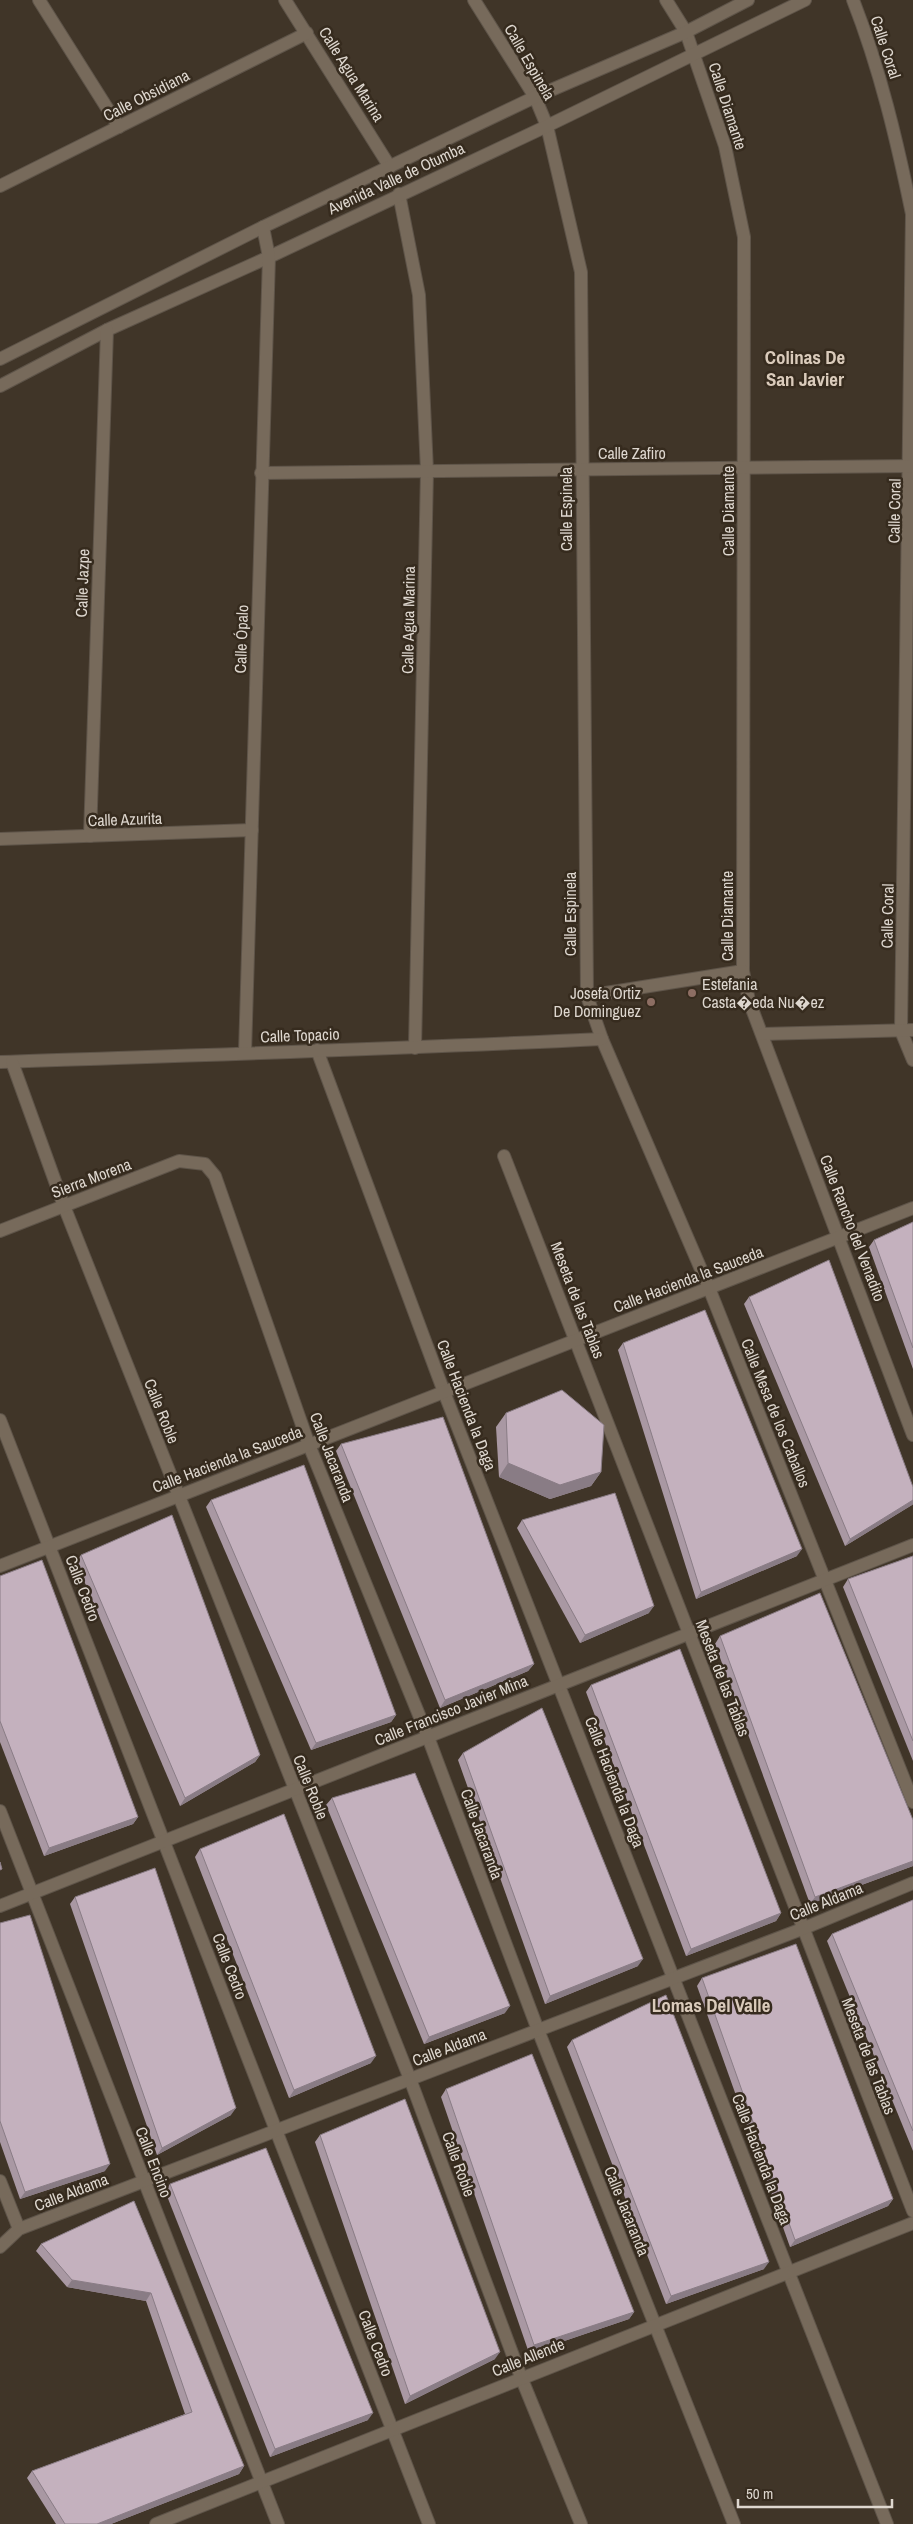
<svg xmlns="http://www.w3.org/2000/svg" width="913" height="2524" viewBox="0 0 913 2524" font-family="'Archivo Narrow',sans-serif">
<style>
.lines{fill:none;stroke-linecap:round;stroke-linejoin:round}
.street-casing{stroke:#5e5449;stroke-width:14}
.street{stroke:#776a5b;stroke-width:12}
.wall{fill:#a998a3}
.shaded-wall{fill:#897c85}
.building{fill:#c4b1be;stroke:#897c85}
.education-dot{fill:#8d6e63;stroke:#362b1e;stroke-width:2}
.labels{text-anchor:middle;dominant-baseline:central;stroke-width:5;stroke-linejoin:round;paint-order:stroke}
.street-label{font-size:16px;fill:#ded7cf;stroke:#362b1e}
.poi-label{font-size:16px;fill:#ded7cf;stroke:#362b1e;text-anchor:start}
.quarter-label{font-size:19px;font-weight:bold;fill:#dacbbb;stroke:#362b1e}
</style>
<rect width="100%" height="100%" fill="#403528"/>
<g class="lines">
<defs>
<g id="street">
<polyline points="39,0 119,127"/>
<polyline points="285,0 390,167"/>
<polyline points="474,0 535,97 547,126 581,272 587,996 602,1039 709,1288 913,1802"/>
<polyline points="666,0 686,32 725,146 744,237 743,971 749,1001 913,1435"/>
<path d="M 853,0 C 880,69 897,141 912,214 L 901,1031 L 913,1060"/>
<polyline points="0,186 307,33"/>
<polyline points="399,194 419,295 427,471 415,1048"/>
<polyline points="0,359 263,227 535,97 686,32 748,0"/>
<polyline points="0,386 107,330 269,257 547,126 805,0"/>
<polyline points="261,473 913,466"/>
<polyline points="90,836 107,330"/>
<polyline points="0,839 252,830"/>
<polyline points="587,996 743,971"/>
<polyline points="762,1034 913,1030"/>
<polyline points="317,1050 444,1392 887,2524"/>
<polyline points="245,1053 269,257 263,227"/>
<path d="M 0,1062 C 201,1055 401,1049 602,1039"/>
<polyline points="12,1062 64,1206 410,2079 521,2377 581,2524"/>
<polyline points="504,1156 913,2211"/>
<polyline points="0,1231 179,1161 205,1164 215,1176 309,1445 428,1737 538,2030 734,2524"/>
<polyline points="0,1420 429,2524"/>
<polyline points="0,1566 913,1208"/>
<polyline points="0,1811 278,2524"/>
<polyline points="0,1906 913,1545"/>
<polyline points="0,2181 19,2229"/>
<polyline points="0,2247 19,2229 802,1929 913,1883"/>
<polyline points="156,2524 913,2223"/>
</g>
</defs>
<!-- street casing -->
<use href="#street" class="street-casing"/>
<!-- street -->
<use href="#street" class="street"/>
</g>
<!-- wall -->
<g class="wall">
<polygon points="913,1222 913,1369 869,1247 874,1240"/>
<polygon points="749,1297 913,1487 913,1504 912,1505 845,1546 744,1304"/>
<polygon points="623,1343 797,1556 696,1599 618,1350"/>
<polygon points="506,1413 601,1472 591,1486 550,1499 499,1477 496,1427"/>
<polygon points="341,1444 534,1664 528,1671 440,1708 336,1451"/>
<polygon points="211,1500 396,1715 391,1722 311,1750 206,1507"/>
<polygon points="522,1520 649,1613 580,1643 517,1528"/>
<polygon points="81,1555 260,1755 255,1762 180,1806 76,1562"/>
<polygon points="913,1556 913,1761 843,1587 848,1579"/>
<polygon points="0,1576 138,1817 133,1824 44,1856 0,1742"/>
<polygon points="720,1636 913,1820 913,1866 810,1904 715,1644"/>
<polygon points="591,1685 781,1913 776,1921 686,1956 586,1692"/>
<polygon points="463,1753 638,1966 545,2004 458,1760"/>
<polygon points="332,1798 505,2013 424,2044 326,1805"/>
<polygon points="200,1849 371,2063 289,2098 195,1857"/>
<polygon points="75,1897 231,2115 157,2155 70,1904"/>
<polygon points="913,1900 913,2151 827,1941 832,1934"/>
<polygon points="0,1923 105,2171 20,2199 0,2142"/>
<polygon points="702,1978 893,2199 888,2206 790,2247 697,1986"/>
<polygon points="572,2040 764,2269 666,2304 567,2047"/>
<polygon points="446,2089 634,2312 629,2319 529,2353 441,2097"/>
<polygon points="320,2135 495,2359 405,2404 315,2142"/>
<polygon points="170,2184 368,2420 270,2457 165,2191"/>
<polygon points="134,2201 244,2466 239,2474 111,2524 56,2524 27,2478 32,2471 185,2414 146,2301 67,2287 36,2251 41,2244"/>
</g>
<!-- shaded-wall -->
<g class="shaded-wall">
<polygon points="508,1463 601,1472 591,1486 550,1499 499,1477"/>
<polygon points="913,1500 913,1504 912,1505 845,1546 850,1539"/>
<polygon points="802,1549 797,1556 696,1599 701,1592"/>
<polygon points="654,1606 649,1613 580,1643 585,1635"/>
<polygon points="534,1664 528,1671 440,1708 445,1700"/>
<polygon points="396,1715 391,1722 311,1750 316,1743"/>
<polygon points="260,1755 255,1762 180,1806 185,1798"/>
<polygon points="138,1817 133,1824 44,1856 49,1848"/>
<polygon points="913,1861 913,1866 810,1904 815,1897"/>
<polygon points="781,1913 776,1921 686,1956 691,1949"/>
<polygon points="643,1959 638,1966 545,2004 550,1996"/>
<polygon points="510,2006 505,2013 424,2044 429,2037"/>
<polygon points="376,2056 371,2063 289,2098 294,2090"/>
<polygon points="236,2108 231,2115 157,2155 162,2148"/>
<polygon points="110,2164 105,2171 20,2199 25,2192"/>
<polygon points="893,2199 888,2206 790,2247 795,2240"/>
<polygon points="769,2262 764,2269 666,2304 671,2296"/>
<polygon points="72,2280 151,2293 146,2301 67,2287"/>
<polygon points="634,2312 629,2319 529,2353 534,2345"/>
<polygon points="500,2352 495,2359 405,2404 410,2396"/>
<polygon points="373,2413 368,2420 270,2457 275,2449"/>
<polygon points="244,2466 239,2474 111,2524 97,2524"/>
</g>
<!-- building -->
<g class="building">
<polygon points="913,1222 913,1348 874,1240"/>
<polygon points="829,1260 913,1487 913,1500 850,1539 749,1297"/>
<polygon points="705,1310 802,1549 701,1592 623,1343"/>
<polygon points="562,1390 604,1425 601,1472 560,1485 508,1463 506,1413"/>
<polygon points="443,1417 534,1664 445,1700 341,1444"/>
<polygon points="304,1465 396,1715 316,1743 211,1500"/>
<polygon points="615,1493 654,1606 585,1635 522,1520"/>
<polygon points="172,1515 260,1755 185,1798 81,1555"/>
<polygon points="913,1556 913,1741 848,1579"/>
<polygon points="42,1560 138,1817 49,1848 0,1721 0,1576"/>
<polygon points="820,1593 913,1820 913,1861 815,1897 720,1636"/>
<polygon points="680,1649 781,1913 691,1949 591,1685"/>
<polygon points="542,1708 643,1959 550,1996 463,1753"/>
<polygon points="415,1773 510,2006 429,2037 332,1798"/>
<polygon points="284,1814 376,2056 294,2090 200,1849"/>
<polygon points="0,1862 2,1869 0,1870"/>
<polygon points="155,1868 236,2108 162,2148 75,1897"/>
<polygon points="913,1900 913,2131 832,1934"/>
<polygon points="30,1915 110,2164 25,2192 0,2121 0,1923"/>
<polygon points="796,1944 893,2199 795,2240 702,1978"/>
<polygon points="666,1995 769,2262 671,2296 572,2040"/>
<polygon points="532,2054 634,2312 534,2345 446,2089"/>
<polygon points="405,2099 500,2352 410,2396 320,2135"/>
<polygon points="266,2148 373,2413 275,2449 170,2184"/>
<polygon points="134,2201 244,2466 97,2524 65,2524 32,2471 192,2412 151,2293 72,2280 41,2244"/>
</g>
<!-- markers -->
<g class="education-dot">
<circle cx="692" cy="993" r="5"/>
<circle cx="651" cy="1002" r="5"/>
</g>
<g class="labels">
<!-- street labels -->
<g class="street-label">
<text transform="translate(886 47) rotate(72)">Calle Coral</text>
<text transform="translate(530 62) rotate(60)">Calle Espinela</text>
<text transform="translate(352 74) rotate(58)">Calle Agua Marina</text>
<text transform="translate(146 95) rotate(-27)">Calle Obsidiana</text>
<text transform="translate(728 106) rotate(72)">Calle Diamante</text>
<text transform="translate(396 178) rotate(-25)">Avenida Valle de Otumba</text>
<text x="632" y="453">Calle Zafiro</text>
<text transform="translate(566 509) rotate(-90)">Calle Espinela</text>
<text transform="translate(728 511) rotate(-90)">Calle Diamante</text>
<text transform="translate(894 511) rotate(-89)">Calle Coral</text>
<text transform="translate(82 583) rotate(-88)">Calle Jazpe</text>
<text transform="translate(408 620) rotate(-89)">Calle Agua Marina</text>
<text transform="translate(241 639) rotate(-88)">Calle Ópalo</text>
<text transform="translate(125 819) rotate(-2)">Calle Azurita</text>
<text transform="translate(570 914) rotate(-90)">Calle Espinela</text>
<text transform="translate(727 916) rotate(-90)">Calle Diamante</text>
<text transform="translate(887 916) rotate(-89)">Calle Coral</text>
<text transform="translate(300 1035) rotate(-2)">Calle Topacio</text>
<text transform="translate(91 1178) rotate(-21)">Sierra Morena</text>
<text transform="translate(853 1228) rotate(69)">Calle Rancho del Venadito</text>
<text transform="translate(688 1279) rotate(-21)">Calle Hacienda la Sauceda</text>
<text transform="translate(578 1300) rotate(69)">Meseta de las Tablas</text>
<text transform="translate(467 1405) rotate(69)">Calle Hacienda la Daga</text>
<text transform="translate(162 1411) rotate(68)">Calle Roble</text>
<text transform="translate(776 1413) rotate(68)">Calle Mesa de los Caballos</text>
<text transform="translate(332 1457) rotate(69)">Calle Jacaranda</text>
<text transform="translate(227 1459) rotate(-21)">Calle Hacienda la Sauceda</text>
<text transform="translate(83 1588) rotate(69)">Calle Cedro</text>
<text transform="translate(723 1678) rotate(69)">Meseta de las Tablas</text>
<text transform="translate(451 1710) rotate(-22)">Calle Francisco Javier Mina</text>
<text transform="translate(615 1782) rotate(69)">Calle Hacienda la Daga</text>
<text transform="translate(311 1787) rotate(68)">Calle Roble</text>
<text transform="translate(482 1834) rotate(70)">Calle Jacaranda</text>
<text transform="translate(826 1901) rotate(-22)">Calle Aldama</text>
<text transform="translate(230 1966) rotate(69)">Calle Cedro</text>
<text transform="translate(449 2047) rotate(-21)">Calle Aldama</text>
<text transform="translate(869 2056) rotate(69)">Meseta de las Tablas</text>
<text transform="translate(762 2159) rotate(69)">Calle Hacienda la Daga</text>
<text transform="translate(154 2162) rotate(69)">Calle Encino</text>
<text transform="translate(459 2164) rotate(70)">Calle Roble</text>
<text transform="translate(71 2192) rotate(-21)">Calle Aldama</text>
<text transform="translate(627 2211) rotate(68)">Calle Jacaranda</text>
<text transform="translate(376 2343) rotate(69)">Calle Cedro</text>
<text transform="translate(528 2357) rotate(-22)">Calle Allende</text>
</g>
<!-- poi labels -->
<g class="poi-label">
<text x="702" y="984">Estefania<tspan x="702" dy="18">Casta�eda Nu�ez</tspan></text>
<text x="641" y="993" text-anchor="end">Josefa Ortiz<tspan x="641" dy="18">De Dominguez</tspan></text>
</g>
<!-- quarter labels -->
<g class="quarter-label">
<text x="805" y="357">Colinas De<tspan x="805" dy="22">San Javier</tspan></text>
<text x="711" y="2005">Lomas Del Valle</text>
</g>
</g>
<!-- scale -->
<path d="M738 2499v8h154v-8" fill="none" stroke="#ded7cf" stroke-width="2.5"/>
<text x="746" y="2499" font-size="15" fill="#ded7cf" stroke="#362b1e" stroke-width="4" paint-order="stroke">50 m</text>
</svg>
